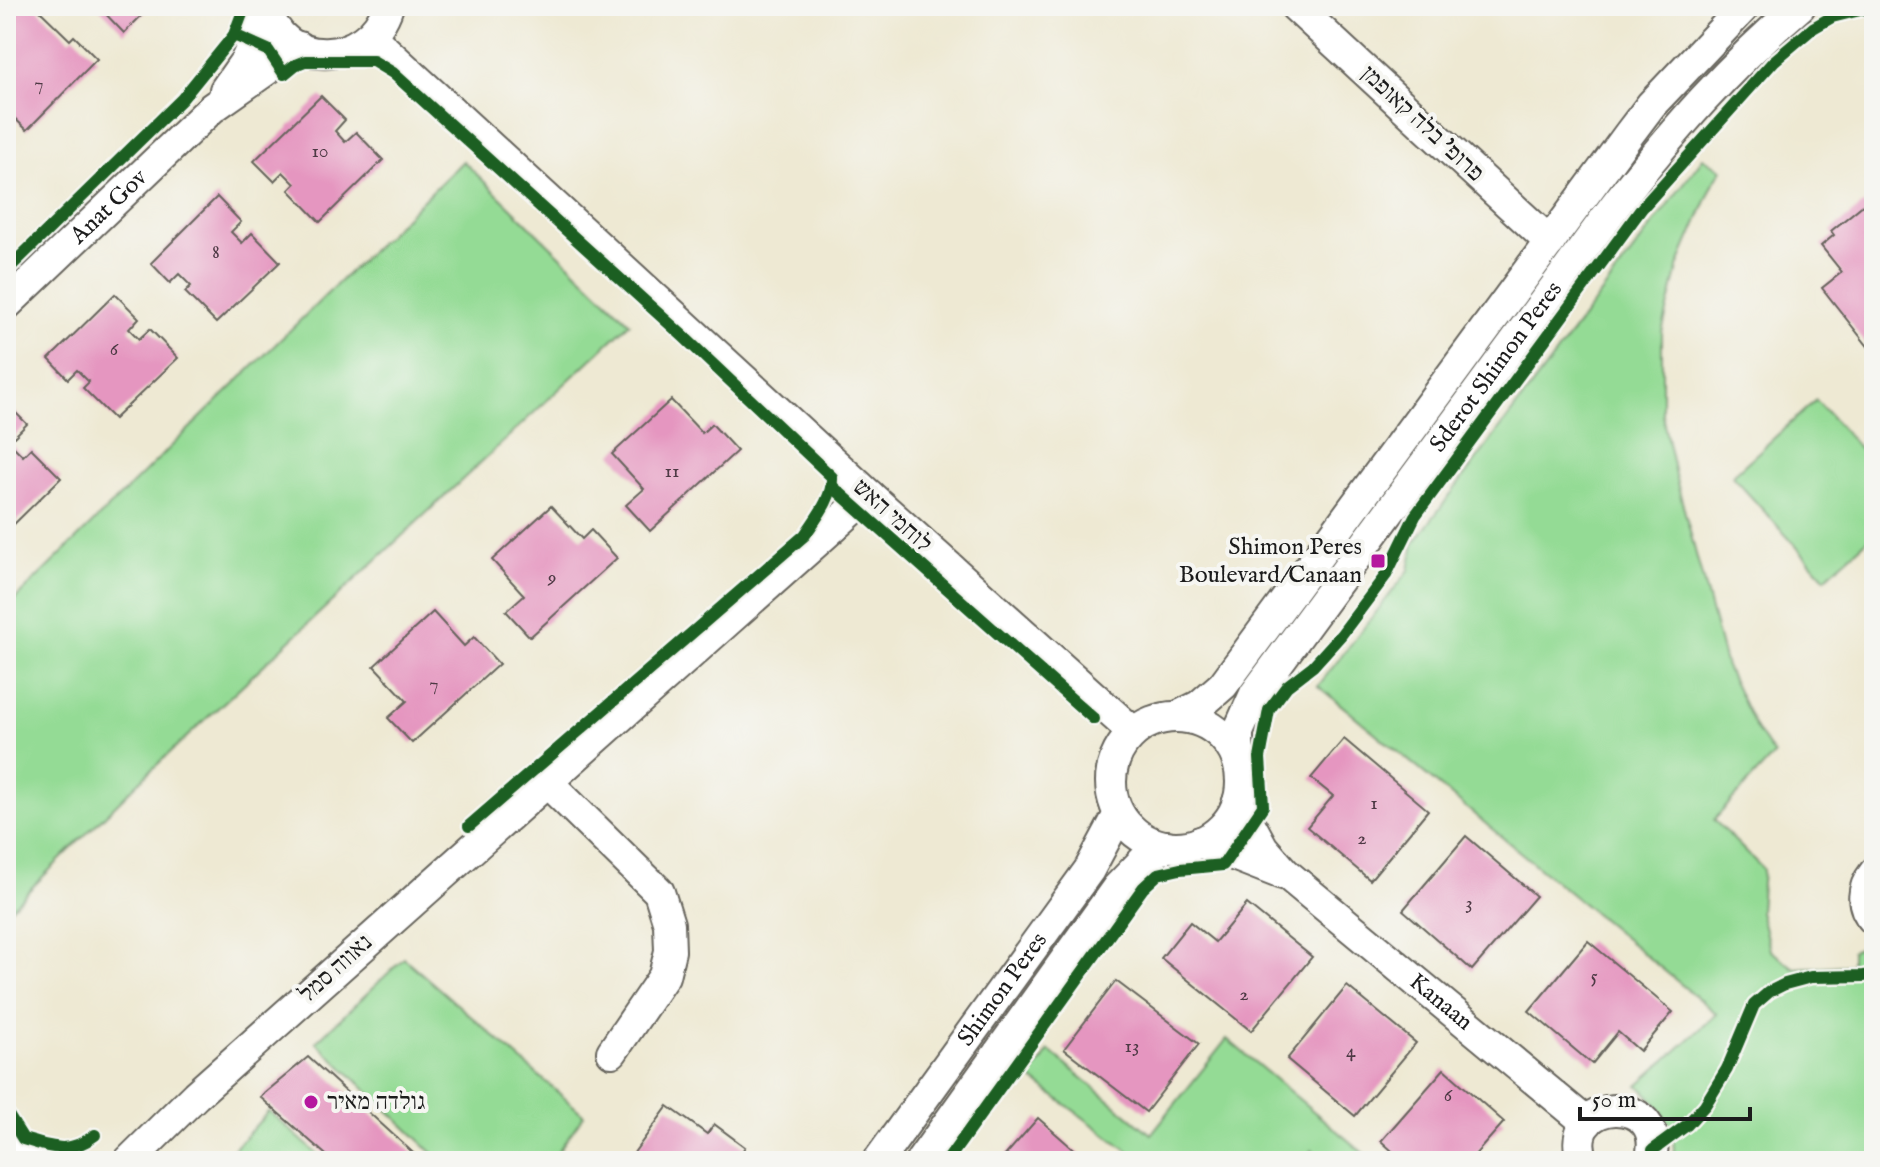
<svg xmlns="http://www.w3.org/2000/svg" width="1880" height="1167" viewBox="0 0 1880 1167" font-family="'IM FELL English','Frank Ruhl Libre',serif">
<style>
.green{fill:#94db95;stroke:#587c58;stroke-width:2}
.building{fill:#e596c0}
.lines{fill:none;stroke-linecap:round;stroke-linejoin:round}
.minor-casing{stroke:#66645c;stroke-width:34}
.minor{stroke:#fff;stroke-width:30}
.cycleway-casing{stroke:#f6f6f2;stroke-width:17}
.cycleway{stroke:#1b5e20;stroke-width:12}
.poi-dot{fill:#b5179e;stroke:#f6f6f2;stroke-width:3}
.labels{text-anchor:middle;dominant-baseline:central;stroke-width:8;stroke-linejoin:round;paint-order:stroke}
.number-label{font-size:20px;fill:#4e3a45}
.street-label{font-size:24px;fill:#1c1c1c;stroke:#f6f6f2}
.poi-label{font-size:24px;fill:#1c1c1c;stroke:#f6f6f2;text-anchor:end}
</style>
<rect width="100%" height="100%" fill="#f6f6f2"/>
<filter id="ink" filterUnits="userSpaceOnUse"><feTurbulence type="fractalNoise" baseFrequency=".0125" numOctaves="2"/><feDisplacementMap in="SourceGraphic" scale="16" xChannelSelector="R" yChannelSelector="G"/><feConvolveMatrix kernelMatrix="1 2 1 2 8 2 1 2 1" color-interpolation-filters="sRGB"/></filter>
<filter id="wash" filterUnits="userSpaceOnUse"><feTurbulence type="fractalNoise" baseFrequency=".006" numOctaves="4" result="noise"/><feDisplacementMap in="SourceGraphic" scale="32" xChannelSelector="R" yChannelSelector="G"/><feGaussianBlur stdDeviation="1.8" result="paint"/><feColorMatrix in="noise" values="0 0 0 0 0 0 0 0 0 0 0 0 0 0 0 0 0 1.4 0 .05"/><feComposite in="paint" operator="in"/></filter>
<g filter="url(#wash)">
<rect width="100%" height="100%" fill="#eee9d3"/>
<!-- green -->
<g class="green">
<path d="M 1703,158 L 1722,170 L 1715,180 L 1679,264 L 1662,332 L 1662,414 L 1675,475 L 1726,667 L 1756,729 L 1774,755 L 1714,820 L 1763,869 L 1760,911 L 1770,950 L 1794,968 L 1851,965 L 1851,951 L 1874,942 L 1874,1161 L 1673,1161 C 1678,1129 1661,1106 1638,1085 L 1717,1014 L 1318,686 L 1409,570 L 1414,543 Z"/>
<polygon points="463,161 630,323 145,776 6,913 6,608"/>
<polygon points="1816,400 1874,464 1874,534 1825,578 1732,476"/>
<polygon points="404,958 584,1115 551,1161 441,1161 316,1042"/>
<polygon points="1227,1039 1373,1161 1325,1161 1312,1150 1304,1161 1132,1161 1135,1156 1030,1078 1049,1051 1151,1134"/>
<polygon points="269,1111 325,1161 223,1161"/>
</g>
<g id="blocks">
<!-- building -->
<g class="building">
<polygon points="21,6 35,6 70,40 74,36 97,59 27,130 6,110 6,21"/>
<polygon points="98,6 151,6 124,33"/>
<polygon points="321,96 345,120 335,131 345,142 356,132 383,160 320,222 289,190 295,184 283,172 274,181 254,161"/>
<polygon points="217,197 241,222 231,232 242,243 252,233 280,262 216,323 185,292 191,286 179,274 170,283 151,263"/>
<polygon points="1869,200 1874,206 1874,354 1822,288 1842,272 1821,246 1834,235 1831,231"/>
<polygon points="115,294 139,318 129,329 139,339 150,329 178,358 114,419 83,388 89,382 77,370 68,379 49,359"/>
<polygon points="671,400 702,433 712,424 737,451 650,531 626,505 644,489 612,454"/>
<polygon points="6,403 27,424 9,442 23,456 31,448 61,478 6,532"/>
<polygon points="551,506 582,539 591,530 617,558 530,637 506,611 524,595 492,560"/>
<polygon points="433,612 464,646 474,637 499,664 412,743 388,718 407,701 374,666"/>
<polygon points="1344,739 1428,810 1370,880 1307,827 1333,796 1311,778"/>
<polygon points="1466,836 1536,896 1472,970 1403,910"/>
<polygon points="1247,904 1312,957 1251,1031 1161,958 1190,922 1215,942"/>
<polygon points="1588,941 1673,1012 1640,1051 1618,1032 1592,1064 1529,1011"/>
<polygon points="1116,981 1199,1044 1146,1112 1064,1049"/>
<polygon points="1347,986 1416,1043 1355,1116 1287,1059"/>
<polygon points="308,1057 422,1161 333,1161 260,1097"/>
<polygon points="1444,1069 1504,1122 1473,1157 1477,1161 1403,1161 1381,1141"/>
<polygon points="668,1106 707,1134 714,1124 745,1147 735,1161 628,1161"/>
<polygon points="1038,1118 1087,1161 1006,1161 1003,1158"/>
</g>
</g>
</g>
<g filter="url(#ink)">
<use href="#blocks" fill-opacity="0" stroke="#66645c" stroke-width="2"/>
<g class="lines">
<defs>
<g id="minor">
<path d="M 266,6 C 280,71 369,67 388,6"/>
<polyline points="1295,6 1550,242"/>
<polyline points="371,37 869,495 1133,732"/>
<polyline points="225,90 246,60 268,12"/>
<path id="s1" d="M 6,305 L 212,108 L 299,47"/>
<polyline points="1179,716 1199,706 1223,685 1629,134 1651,105 1745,6"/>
<circle cx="1176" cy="782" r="65"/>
<path id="s2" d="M 1238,758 L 1238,732 L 1255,694 L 1616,204 C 1672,132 1730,65 1800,6"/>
<polyline points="547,782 659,892 669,924 670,951 664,976 612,1052"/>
<path id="s3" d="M 1238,802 L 1263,848 L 1284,872 L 1587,1123"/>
<polyline points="1200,842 1282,874"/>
<path d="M 1874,873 C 1862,888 1860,905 1874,920"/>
<polyline points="6,1137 10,1144 54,1161"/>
<polyline points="129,1161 196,1095 869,495"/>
<path id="s4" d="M 878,1161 L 1089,870 L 1119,814"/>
<polyline points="921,1161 1117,888 1149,855 1167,846"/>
<path d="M 1583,1161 C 1558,1096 1671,1090 1650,1161"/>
</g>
</defs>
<!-- minor casing -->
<use href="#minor" class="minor-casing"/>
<!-- minor -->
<use href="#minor" class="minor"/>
<defs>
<g id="cycleway">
<path d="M 234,35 L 268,50 L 284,74 L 295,65 L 305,61 L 373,61 L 393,73 L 683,336 L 832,477 C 833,498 816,518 805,535 L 469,826"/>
<polyline points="6,271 182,99 234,35 245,6"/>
<polyline points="833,487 1094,719"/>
<path d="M 6,1112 L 23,1139 C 53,1148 69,1155 95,1135"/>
<polyline points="1653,1150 1687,1125 1705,1105 1727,1069 1754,1005 1769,992 1785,984 1811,977 1864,976 1874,973"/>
<polyline points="947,1161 1143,888 1158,874 1180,869 1223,865 1263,806 1260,758 1269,710 1287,686 1313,666 1341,635 1386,575 1415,516 1642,208 1774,61 1813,28 1832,17 1864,9 1874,10"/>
</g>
</defs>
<!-- cycleway casing -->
<use href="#cycleway" class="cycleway-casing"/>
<!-- cycleway -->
<use href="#cycleway" class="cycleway"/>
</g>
</g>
<!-- markers -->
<g class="poi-dot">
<rect x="1370" y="553" width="16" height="16" rx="4"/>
<circle cx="311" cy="1102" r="8"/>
</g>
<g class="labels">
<!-- number labels -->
<g class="number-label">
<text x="39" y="84">7</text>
<text x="320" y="151">10</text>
<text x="216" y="252">8</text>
<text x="114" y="349">6</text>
<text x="672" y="471">11</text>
<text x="552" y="577">9</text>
<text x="434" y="684">7</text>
<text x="1374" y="803">1</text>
<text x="1362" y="838">2</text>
<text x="1469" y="903">3</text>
<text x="1594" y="976">5</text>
<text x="1244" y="994">2</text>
<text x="1132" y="1046">13</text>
<text x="1351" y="1051">4</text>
<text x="1448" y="1095">6</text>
</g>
<!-- street labels -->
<g class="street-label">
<text transform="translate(1422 124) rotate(43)">פרופ' בלה קאופמן</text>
<text stroke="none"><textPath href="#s1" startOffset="142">Anat Gov</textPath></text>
<text stroke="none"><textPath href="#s2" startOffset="474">Sderot Shimon Peres</textPath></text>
<text transform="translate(892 516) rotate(42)">לוחמי האש</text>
<text transform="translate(336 969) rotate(-42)">נאווה סמל</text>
<text stroke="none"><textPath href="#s4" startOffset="212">Shimon Peres</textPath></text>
<text stroke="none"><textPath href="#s3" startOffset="288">Kanaan</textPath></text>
</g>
<!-- poi labels -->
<g class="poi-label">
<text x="1362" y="547">Shimon Peres<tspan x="1362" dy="28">Boulevard/Canaan</tspan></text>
<text x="327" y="1102" text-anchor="start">גולדה מאיר</text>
</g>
</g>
<!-- margin -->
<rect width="1880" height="1167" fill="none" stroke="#f6f6f2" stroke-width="32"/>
<!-- scale -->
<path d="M1580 1107v12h170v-12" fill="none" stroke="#1c1c1c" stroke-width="4"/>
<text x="1592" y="1107" font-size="24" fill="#1c1c1c" stroke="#f6f6f2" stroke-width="6" paint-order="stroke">50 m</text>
</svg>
